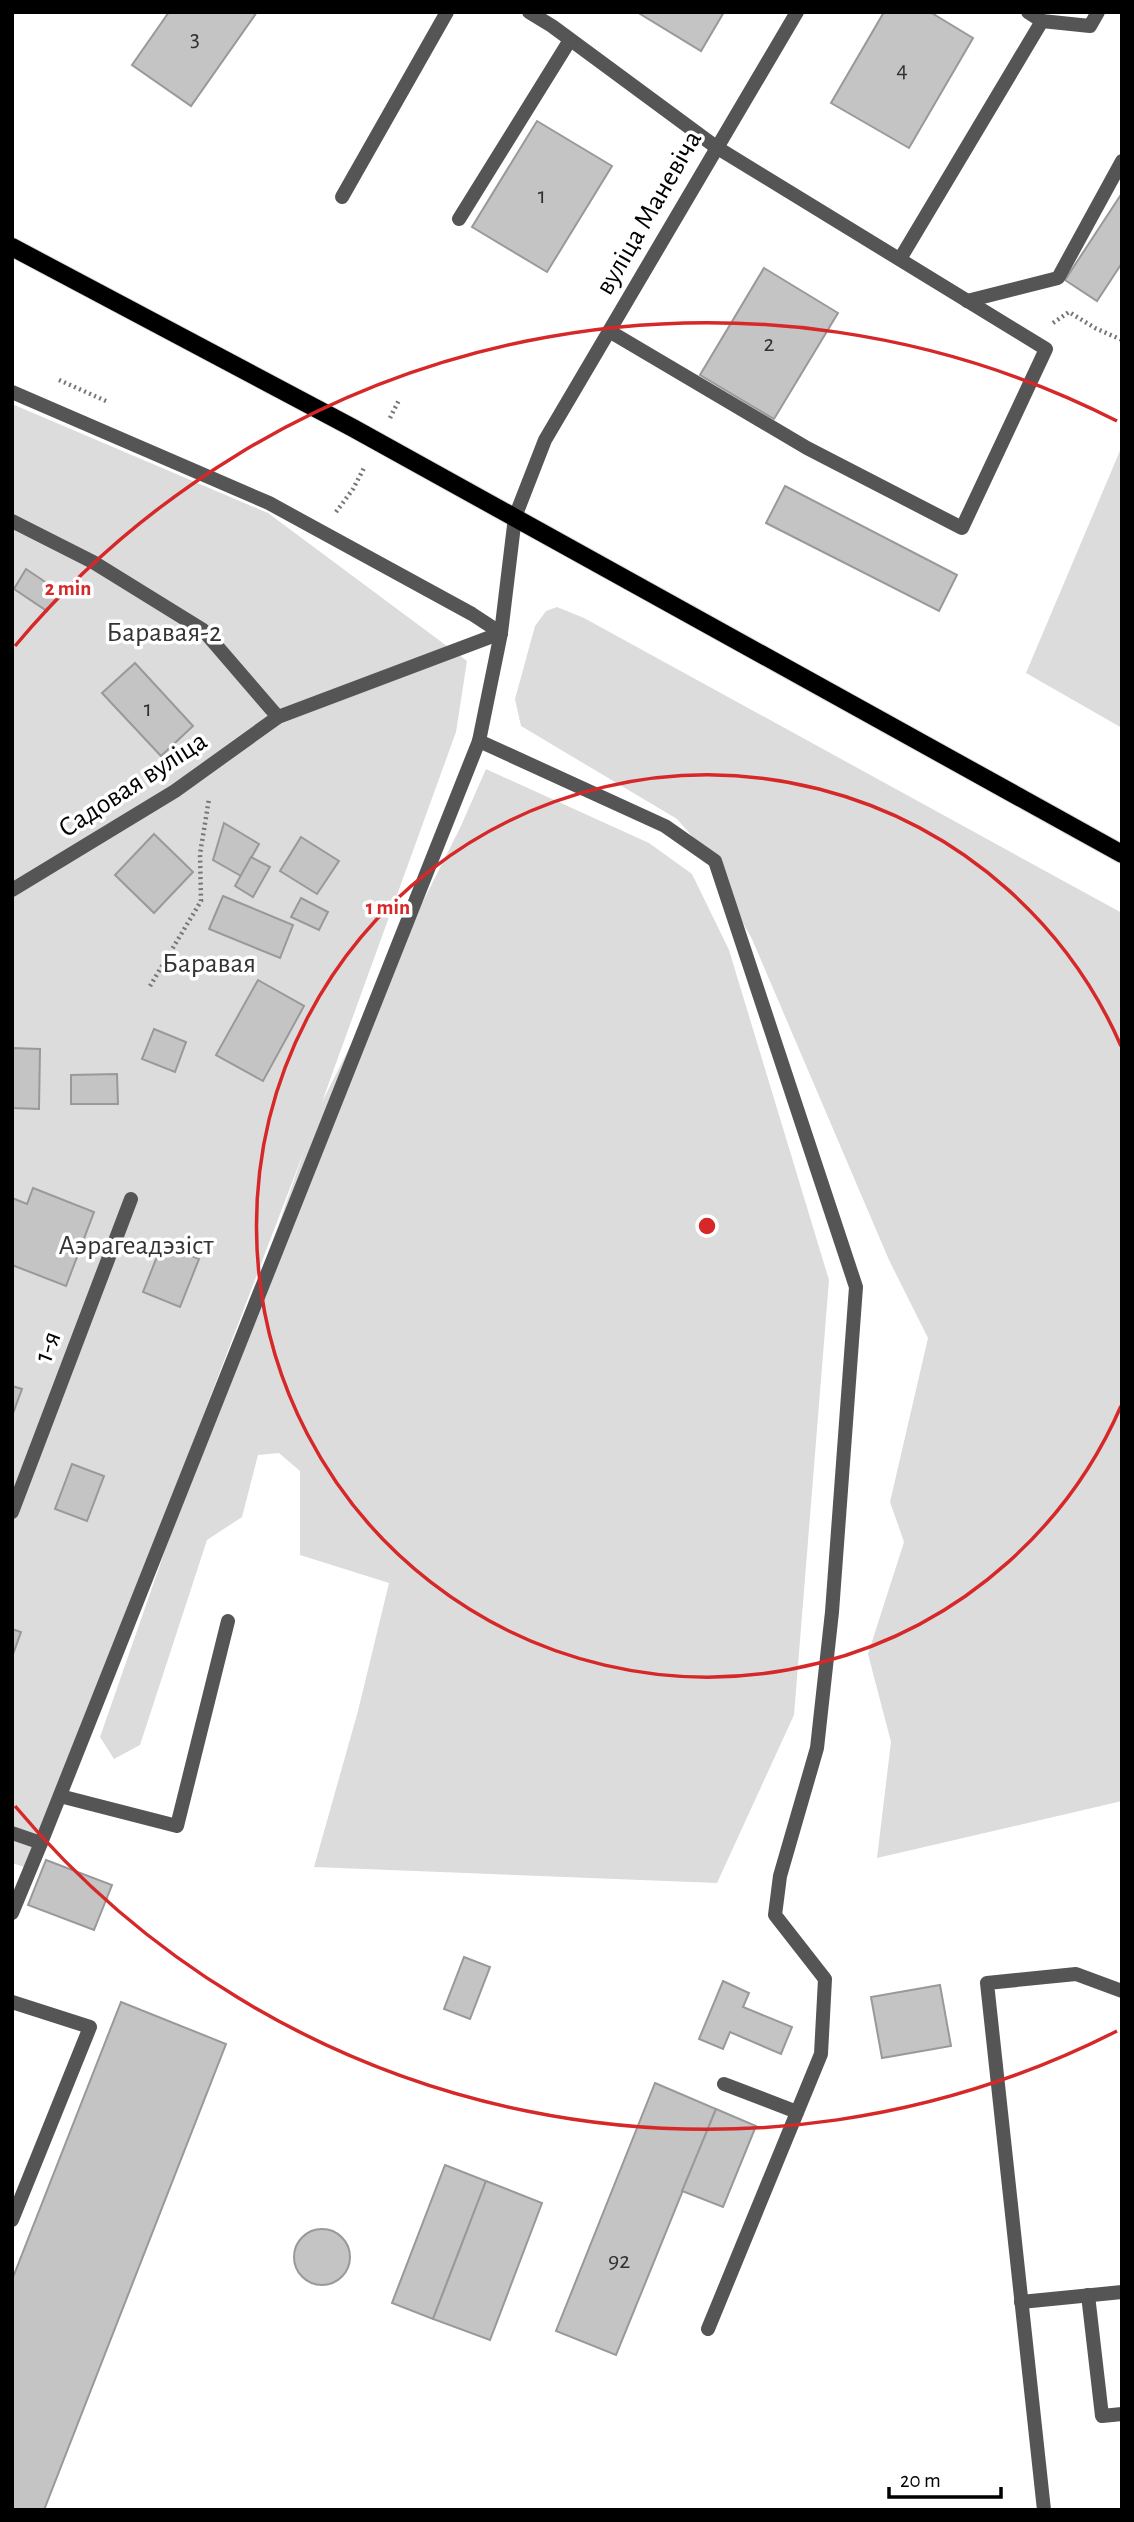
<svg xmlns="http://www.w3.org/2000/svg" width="1134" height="2522" viewBox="0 0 1134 2522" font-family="'Alegreya Sans',sans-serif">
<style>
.green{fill:#dcdcdc}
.building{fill:#c4c4c4;stroke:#999;stroke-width:2}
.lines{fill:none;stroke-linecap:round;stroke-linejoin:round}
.primary-casing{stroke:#dbdbdb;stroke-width:20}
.path{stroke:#777;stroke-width:4.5;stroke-dasharray:2 3.5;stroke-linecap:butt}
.service{stroke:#555;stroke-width:14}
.pedestrian{stroke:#555;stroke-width:14}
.minor{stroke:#555;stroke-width:14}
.primary{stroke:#000;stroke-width:18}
.ring{fill:none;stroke:#d62828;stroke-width:3.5}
.labels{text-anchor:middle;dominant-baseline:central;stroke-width:7;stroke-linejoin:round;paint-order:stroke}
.number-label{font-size:24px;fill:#313131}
.street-label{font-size:28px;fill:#000;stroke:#fff}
.park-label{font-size:28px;fill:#333;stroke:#fff}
.centre{fill:#d62828;stroke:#fff;stroke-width:3.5}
.ring-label{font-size:21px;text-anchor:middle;font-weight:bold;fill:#d62828;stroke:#fff;stroke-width:7;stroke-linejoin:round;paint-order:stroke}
</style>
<rect width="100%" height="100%" fill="#fff"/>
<!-- green -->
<g class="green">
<polygon points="12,404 268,513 467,661 456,732 322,1102 460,828 486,769 649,843 692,874 729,950 829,1280 794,1715 717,1883 314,1867 358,1711 389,1583 300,1555 300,1471 279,1453 258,1455 242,1517 207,1540 140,1745 114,1759 100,1737 306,1146 30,1869 12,1863"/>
<polygon points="1122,446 1122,728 1026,673"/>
<polygon points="557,607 584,618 1122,913 1122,1801 877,1858 891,1742 868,1654 904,1542 890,1502 928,1338 889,1260 752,939 698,843 677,819 521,726 515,699 535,626 546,611"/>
</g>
<!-- building -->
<g class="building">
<polygon points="169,12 257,12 191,106 132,65"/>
<polygon points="637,12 724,12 701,51"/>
<polygon points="884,12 930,12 973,38 909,148 831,103"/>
<polygon points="537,121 612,166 547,272 472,227"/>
<polygon points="1122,193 1122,263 1097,301 1065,280"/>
<polygon points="764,268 838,313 774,419 700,375"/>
<polygon points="785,486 957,575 939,611 766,523"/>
<polygon points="26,569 60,592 47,611 14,589"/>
<polygon points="135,663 193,726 161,756 102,693"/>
<polygon points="224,823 259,844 241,876 213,860"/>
<polygon points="154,834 193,872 154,913 115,875"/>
<polygon points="301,837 339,861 317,894 280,871"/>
<polygon points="251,857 270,867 253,897 235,886"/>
<polygon points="223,896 293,925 280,958 209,929"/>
<polygon points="301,898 328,912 319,930 291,917"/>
<polygon points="258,980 304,1006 263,1081 216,1055"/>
<polygon points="154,1029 186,1042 175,1072 142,1059"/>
<polygon points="12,1048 40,1049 39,1109 12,1108"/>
<polygon points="117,1074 118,1104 71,1104 71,1075"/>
<polygon points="33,1188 94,1212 66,1286 12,1265 12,1198 27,1204"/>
<polygon points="162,1244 199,1259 180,1307 143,1292"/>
<polygon points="12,1386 22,1389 12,1416"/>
<polygon points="72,1464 104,1476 87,1521 55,1509"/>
<polygon points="12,1629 21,1632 12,1657"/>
<polygon points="46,1860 112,1885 94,1930 28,1905"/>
<polygon points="464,1957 490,1967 470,2019 444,2009"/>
<polygon points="723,1981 749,1993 743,2007 792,2027 781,2054 730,2032 723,2049 699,2039"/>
<polygon points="940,1985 951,2046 882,2058 871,1997"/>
<polygon points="121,2002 226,2044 44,2510 12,2510 12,2280"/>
<polygon points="655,2083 716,2109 616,2355 556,2331"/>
<polygon points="716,2109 756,2126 723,2207 682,2191"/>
<polygon points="445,2165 486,2181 433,2319 392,2303"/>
<polygon points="486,2181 542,2203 490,2340 433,2319"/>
<circle cx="322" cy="2257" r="28"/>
</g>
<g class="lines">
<defs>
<polyline id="primary" points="12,247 353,428 1122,854"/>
</defs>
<!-- primary casing -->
<use href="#primary" class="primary-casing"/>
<!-- path -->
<g class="path">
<polyline points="1053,323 1069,312 1095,328 1122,340"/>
<polyline points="59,380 106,401"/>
<polyline points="390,418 399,400"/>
<polyline points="336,512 353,489 365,466"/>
<polyline points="150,986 201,901 200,854 209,799"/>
</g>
<!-- service -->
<g class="service">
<polyline points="529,12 552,26 716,147 1046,349 962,528 807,448 609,331"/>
<polyline points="1028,12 1042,21 1090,26 1098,12"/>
<polyline points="342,197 447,12"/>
<polyline points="459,219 570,40"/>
<polyline points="900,259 1042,21"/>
<polyline points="967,301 1058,278 1122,161"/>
<polyline points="479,741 665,826 715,861 856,1287 832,1612 817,1748 780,1876 775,1915 825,1979 821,2054 708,2329"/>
<polyline points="60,1796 177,1826 228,1621"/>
<polyline points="12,1913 41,1843"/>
<polyline points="12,2002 90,2027 12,2220"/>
<polyline points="724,2084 797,2112"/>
<polyline points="1088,2295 1102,2416 1122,2414"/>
<polyline points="1021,2302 1122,2292"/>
<polyline points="1044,2510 987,1983 1076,1974 1122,1991"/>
</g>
<!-- pedestrian -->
<polyline class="pedestrian" points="12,1512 131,1199"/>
<!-- minor -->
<g class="minor">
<polyline points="12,392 269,503 472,614 501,633"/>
<polyline points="12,521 93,562 203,630 278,717"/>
<polyline points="12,890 175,791 278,717 501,633"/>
<polyline points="12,1833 41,1843 479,741 501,633 515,517 545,440 797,12"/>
</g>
<!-- primary -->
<use href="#primary" class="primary"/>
</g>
<!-- distance rings -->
<g class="ring">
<path d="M1121 1406A451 451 0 1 1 1121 1046"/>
<path d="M1117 2031A903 903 0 0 1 15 1806M15 646A903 903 0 0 1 1117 421"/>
</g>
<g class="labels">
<!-- number labels -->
<g class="number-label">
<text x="195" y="39">3</text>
<text x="902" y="70">4</text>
<text x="542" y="196">1</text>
<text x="769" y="344">2</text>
<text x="148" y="709">1</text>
<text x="619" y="2261">92</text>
</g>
<!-- street labels -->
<g class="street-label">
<text transform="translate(649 213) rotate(-60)">вуліца Маневіча</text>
<text transform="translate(133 785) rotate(-33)">Садовая вуліца</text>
<text transform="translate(48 1347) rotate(-69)">1-я</text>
</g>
<!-- park labels -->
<g class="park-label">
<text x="164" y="633">Баравая-2</text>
<text x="209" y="964">Баравая</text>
<text x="136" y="1246">Аэрагеадэзіст</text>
</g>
</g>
<circle cx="707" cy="1226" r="10" class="centre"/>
<g class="ring-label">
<text x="68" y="595">2 min</text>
<text x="388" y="914">1 min</text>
</g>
<!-- border -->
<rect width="1134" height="2522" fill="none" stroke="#000000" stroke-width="28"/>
<!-- scale -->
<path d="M889 2487v10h112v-10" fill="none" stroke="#000000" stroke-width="3.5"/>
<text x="900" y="2487" font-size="21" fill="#000000" stroke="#ffffff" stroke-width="5" paint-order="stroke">20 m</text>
</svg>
